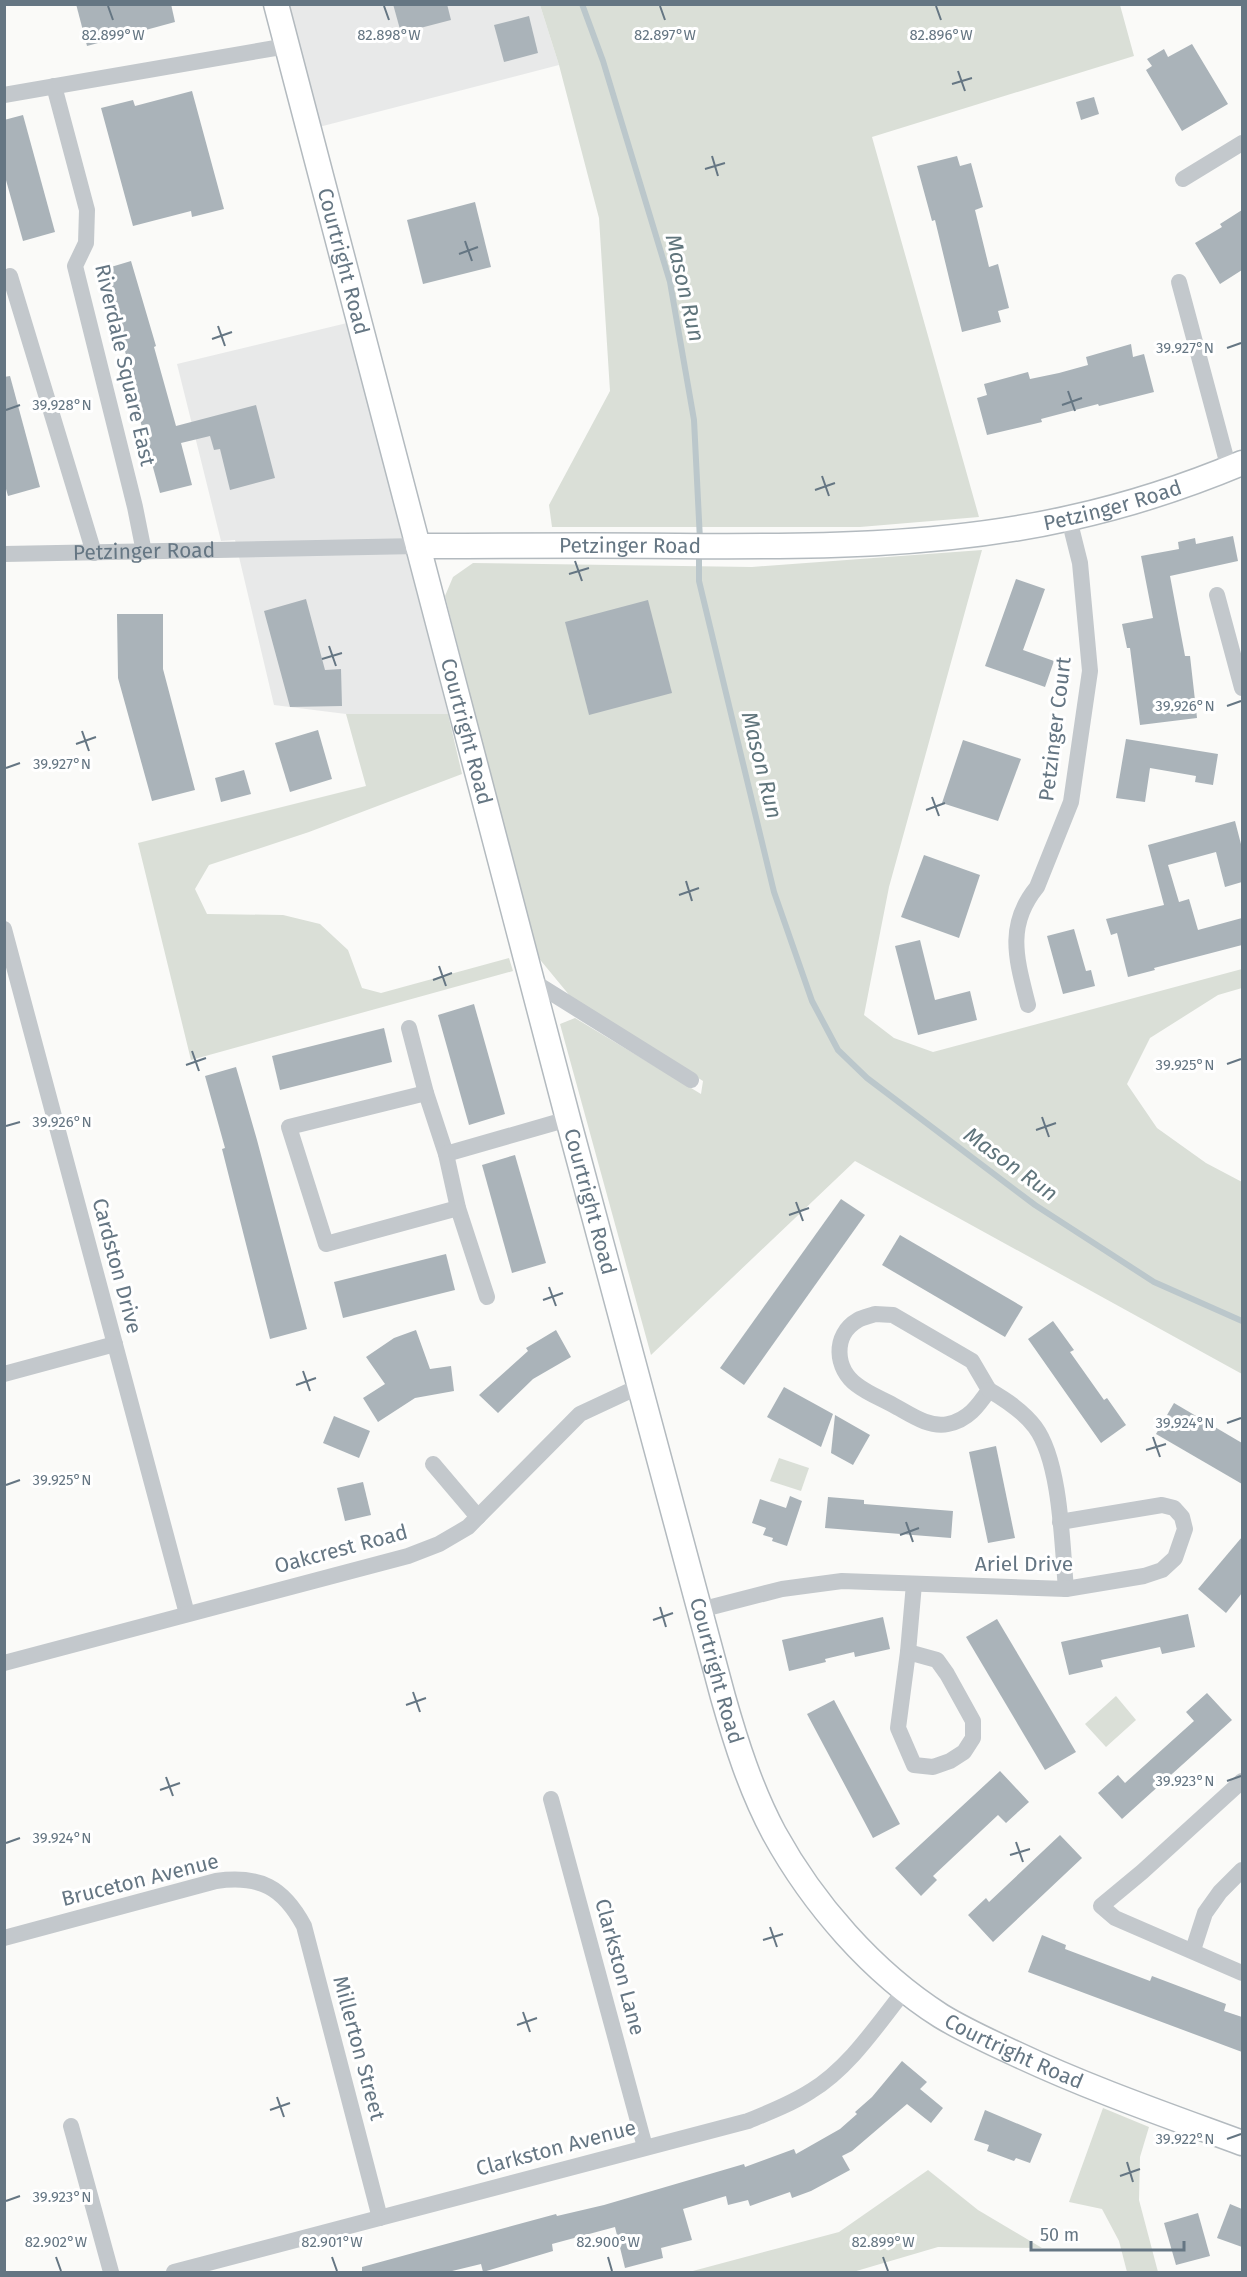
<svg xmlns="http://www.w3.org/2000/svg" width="1247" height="2277" viewBox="0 0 1247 2277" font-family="'Fira Sans',sans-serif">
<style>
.built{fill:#e8e9e9}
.green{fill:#dadfd7}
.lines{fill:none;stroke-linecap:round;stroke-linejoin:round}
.stream{stroke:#bbc7cb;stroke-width:6}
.building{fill:#aab3b9}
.secondary-casing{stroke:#b3babf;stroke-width:27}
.street{stroke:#c3c8cc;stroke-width:16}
.secondary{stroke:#fff;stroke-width:24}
.ticks{fill:none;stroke:#657683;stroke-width:2}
.labels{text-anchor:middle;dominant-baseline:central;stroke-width:6;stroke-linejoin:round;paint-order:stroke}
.street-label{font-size:21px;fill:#657683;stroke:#fff}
.water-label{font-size:22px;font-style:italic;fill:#60757c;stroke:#fff}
.ticks-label{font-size:15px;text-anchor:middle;fill:#657683;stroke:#fff;stroke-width:6;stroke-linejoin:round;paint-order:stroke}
</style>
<rect width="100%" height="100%" fill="#fafaf8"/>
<!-- built -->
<g class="built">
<polygon points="286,5 540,5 559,65 319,127"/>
<polygon points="347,323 448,714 346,714 274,705 235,540 221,541 177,364"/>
</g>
<!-- green -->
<g class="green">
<polygon points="540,5 1120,5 1134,56 872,137 979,517 860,527 552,527 549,505 610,391 599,218 559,65"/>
<polygon points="982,550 889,887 864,1015 894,1038 933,1052 1242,969 1242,988 1218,995 1150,1038 1127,1084 1157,1128 1206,1163 1242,1182 1242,1374 855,1161 651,1355 560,1024 575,1018 701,1094 703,1081 570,996 537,956 445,596 453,577 473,563 752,567"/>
<polygon points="346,714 448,714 462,774 309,832 209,865 195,889 207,914 283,915 320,924 348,950 362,988 381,993 509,958 513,971 191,1060 138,843 366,786"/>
<polygon points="779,1458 809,1468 801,1491 770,1481"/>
<polygon points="1116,1696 1136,1720 1106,1747 1085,1724"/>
<polygon points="1103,2108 1149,2127 1140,2157 1139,2200 1158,2272 1127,2272 1119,2241 1102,2209 1069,2202"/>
<polygon points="928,2170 978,2210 1042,2248 938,2247 853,2272 689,2272 839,2232"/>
</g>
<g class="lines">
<!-- stream -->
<g class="stream">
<polyline points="582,4 603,61 670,282 694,420 700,540"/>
<polyline points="699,550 699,581 774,892 812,1001 838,1050 867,1078 1035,1205 1154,1282 1242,1321"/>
</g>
</g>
<!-- building -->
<g class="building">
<polygon points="76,4 171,4 175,22 87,46"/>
<polygon points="393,4 447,4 451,20 401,33"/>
<polygon points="529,16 538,53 504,62 494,25"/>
<polygon points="1192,44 1228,104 1182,131 1146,70 1152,66 1147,59 1164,49 1168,57"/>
<polygon points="192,91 224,209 192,217 191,211 133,226 101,108 133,100 135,106"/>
<polygon points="1094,97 1099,114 1081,120 1076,102"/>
<polygon points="23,115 55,232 23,241 4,173 4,120"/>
<polygon points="957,156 960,166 971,163 983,207 975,210 989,267 998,264 1009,308 998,311 1001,322 962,332 935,220 932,221 917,166"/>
<polygon points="475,202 491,267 423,284 407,220"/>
<polygon points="1242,210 1242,270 1220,284 1195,243 1222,227 1220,224"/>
<polygon points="131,261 156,346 154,347 176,426 256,405 275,478 230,490 220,449 214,450 210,436 181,443 192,485 160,493 128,376 132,375 101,270"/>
<polygon points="1131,344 1133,357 1144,354 1154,392 1099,406 1098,404 1041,419 1042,422 987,435 977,398 987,395 984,384 1028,372 1030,379 1059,373 1088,365 1086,357"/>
<polygon points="10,376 40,487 8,496 4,482 4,377"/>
<polygon points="1233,536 1238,561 1170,576 1185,656 1190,656 1197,718 1140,725 1130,648 1127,648 1122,624 1153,618 1141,556 1179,549 1178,542 1195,538 1196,544"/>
<polygon points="1016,579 1045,589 1023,650 1054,661 1045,687 985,666"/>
<polygon points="306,599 325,670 341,669 342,706 290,707 264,611"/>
<polygon points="648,600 672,693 589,715 565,622"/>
<polygon points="117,614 163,614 163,669 195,790 152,801 118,678"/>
<polygon points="318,730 332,779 290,792 275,743"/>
<polygon points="1126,739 1218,754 1213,785 1195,782 1196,776 1150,768 1145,802 1116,798"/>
<polygon points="963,740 1021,759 998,821 942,803"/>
<polygon points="244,770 251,794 221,802 215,778"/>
<polygon points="1235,821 1242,848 1242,882 1225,887 1216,852 1168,865 1179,902 1189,899 1198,930 1242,918 1242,945 1154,968 1155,970 1128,977 1117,933 1111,935 1106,919 1164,905 1148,845"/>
<polygon points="924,855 980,875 959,938 901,917"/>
<polygon points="1074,929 1086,971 1091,970 1095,986 1063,994 1047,936"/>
<polygon points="920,940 935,1000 970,991 977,1020 918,1035 895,946"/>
<polygon points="474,1004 505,1114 469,1125 438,1015"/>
<polygon points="384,1028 392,1062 280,1090 272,1056"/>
<polygon points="236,1067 257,1140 307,1329 270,1339 222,1149 225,1148 205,1076"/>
<polygon points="515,1155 546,1263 512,1273 482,1165"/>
<polygon points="841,1199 865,1215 744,1385 720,1368"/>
<polygon points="900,1235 1023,1307 1005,1337 882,1265"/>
<polygon points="446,1254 455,1290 343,1318 334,1282"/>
<polygon points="1053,1321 1074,1350 1070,1352 1104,1400 1107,1398 1126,1425 1101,1443 1028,1339"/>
<polygon points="416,1330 430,1369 451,1366 454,1391 415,1398 378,1422 363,1398 385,1384 366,1357 394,1338"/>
<polygon points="556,1330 571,1357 533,1379 498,1413 479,1395 528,1351 526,1348"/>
<polygon points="784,1387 833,1414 821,1447 767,1417"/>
<polygon points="1174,1403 1242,1443 1242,1484 1156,1434"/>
<polygon points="835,1415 870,1435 853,1465 831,1453"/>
<polygon points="334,1416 370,1431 359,1458 323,1443"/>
<polygon points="996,1446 1015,1538 988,1543 969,1452"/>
<polygon points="363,1482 371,1515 345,1521 337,1488"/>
<polygon points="790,1496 802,1501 787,1546 772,1541 773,1538 763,1535 766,1528 752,1523 760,1499 786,1508"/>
<polygon points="828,1497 864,1500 864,1504 953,1511 951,1538 825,1528"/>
<polygon points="1242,1537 1242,1593 1226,1613 1198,1589"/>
<polygon points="1188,1614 1195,1647 1162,1654 1160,1647 1101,1660 1103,1667 1069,1675 1061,1642"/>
<polygon points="883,1617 890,1649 855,1657 854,1652 825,1659 826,1662 789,1671 782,1640"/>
<polygon points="997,1619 1076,1752 1045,1770 966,1637"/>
<polygon points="1207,1693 1232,1720 1122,1819 1098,1793 1118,1775 1125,1783 1194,1721 1186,1712"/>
<polygon points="834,1700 900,1824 873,1838 807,1714"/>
<polygon points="1000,1771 1029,1802 1006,1823 998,1815 933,1876 937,1880 921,1896 895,1868"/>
<polygon points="1060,1835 1082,1858 993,1942 968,1915 986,1898 989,1902"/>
<polygon points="1042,1935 1066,1945 1065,1949 1150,1981 1152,1976 1226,2004 1224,2011 1242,2017 1242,2052 1028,1972"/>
<polygon points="902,2061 927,2082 920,2089 943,2108 931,2123 907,2104 852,2151 842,2156 850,2170 811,2191 792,2198 790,2192 750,2206 748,2200 728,2205 726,2196 683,2209 692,2240 661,2248 663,2258 625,2268 615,2227 552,2244 553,2251 483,2272 481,2264 448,2272 362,2272 362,2267 556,2214 557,2216 604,2205 744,2164 745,2167 794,2149 796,2154 840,2129 857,2114 855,2112 872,2097"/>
<polygon points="985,2110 1042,2134 1030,2163 1016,2158 1014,2161 987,2151 989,2145 974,2140"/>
<polygon points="1230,2204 1242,2209 1242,2247 1217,2238"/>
<polygon points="1198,2213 1210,2256 1176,2265 1164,2223"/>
</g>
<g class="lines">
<defs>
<g id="secondary">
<path id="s2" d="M 276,4 L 568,1119 L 723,1697 C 736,1743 751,1790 774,1833 C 813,1904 872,1972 941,2016 C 964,2030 990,2042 1014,2053 C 1088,2088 1166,2115 1242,2143"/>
<path id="s3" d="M 418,546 C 504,546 591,545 677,546 C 807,547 942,547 1070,518 C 1129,505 1187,486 1242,463"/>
</g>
</defs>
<!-- secondary casing -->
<use href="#secondary" class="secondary-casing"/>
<!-- street -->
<g class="street">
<polyline points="54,86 87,210 86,243 75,266 135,507 144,552"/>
<polyline points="4,95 287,46"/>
<polyline points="1183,179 1242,143"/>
<polyline points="10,276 94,553"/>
<polyline points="1179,282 1229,469"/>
<path id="s1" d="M 4,554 L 418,546"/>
<polyline points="1217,595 1242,688"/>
<polyline points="4,929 187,1614"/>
<polyline points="534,982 691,1080"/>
<path d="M 1028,1005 C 1017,961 1005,926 1037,887 L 1071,802 L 1090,671 L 1080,563 L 1069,519"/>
<polyline points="409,1028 426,1093 446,1154 458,1208 487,1297"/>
<polyline points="426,1093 289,1127 326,1244 458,1208"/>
<polyline points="446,1154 568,1119"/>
<path d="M 875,1314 L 893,1315 L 972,1361 L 989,1390 C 978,1406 968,1420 948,1424 C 928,1428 910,1414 893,1405 C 882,1399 867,1393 857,1385 C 835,1369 832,1335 858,1320 C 863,1317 870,1316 875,1314 Z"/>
<polyline points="4,1374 115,1344"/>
<path d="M 989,1390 C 1006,1400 1023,1411 1035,1427 C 1061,1462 1062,1545 1066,1589"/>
<polyline points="433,1464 478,1517"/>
<polyline points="700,1610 782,1589 842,1581 1066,1589 1144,1576 1162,1570 1175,1558 1185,1529 1182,1517 1174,1508 1162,1505 1060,1522"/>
<polygon points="908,1652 937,1660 947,1674 973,1721 973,1738 964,1752 950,1761 933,1767 914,1765 898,1728"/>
<polyline points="908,1652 914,1584"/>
<polyline points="4,1663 408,1556 439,1544 468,1527 580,1414 640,1386"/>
<polyline points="1242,1781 1142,1872 1101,1906 1115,1918 1242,1973"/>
<polyline points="551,1799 645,2147"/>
<path d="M 4,1938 L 216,1881 C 260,1875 283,1887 304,1926 L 380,2218"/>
<polyline points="1193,1950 1205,1913 1220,1892 1242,1870"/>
<polyline points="71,2126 111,2272"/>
<path d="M 174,2272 L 748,2121 C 770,2112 791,2104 811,2091 C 850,2067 877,2025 905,1990"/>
</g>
<!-- secondary -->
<use href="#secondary" class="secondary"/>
</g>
<!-- ticks -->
<path class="ticks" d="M 108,6 L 113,20M 384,6 L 389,20M 660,6 L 665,20M 936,6 L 941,20M 958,71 L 965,91M 952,84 L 972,78M 712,156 L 718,176M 705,169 L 725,163M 465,241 L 472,261M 459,254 L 478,247M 218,326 L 225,346M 212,339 L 232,332M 1227,348 L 1241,343M 1068,391 L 1075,411M 1062,405 L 1082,398M 6,410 L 20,405M 822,476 L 829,496M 815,490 L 835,483M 575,561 L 582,581M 569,574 L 589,568M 329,646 L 336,666M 322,659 L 342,653M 1227,706 L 1241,701M 82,731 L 89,751M 76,744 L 96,737M 6,768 L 20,763M 932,797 L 939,816M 926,810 L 945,803M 686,881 L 692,901M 679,895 L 699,888M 439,966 L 446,986M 433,980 L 452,973M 192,1051 L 199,1071M 1227,1064 L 1241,1059M 186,1065 L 206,1058M 1042,1117 L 1049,1137M 6,1126 L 20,1122M 1036,1130 L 1056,1123M 796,1202 L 803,1221M 789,1215 L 809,1208M 549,1287 L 556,1306M 543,1300 L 563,1293M 303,1371 L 310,1391M 296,1385 L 316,1378M 1227,1423 L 1241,1418M 1153,1437 L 1160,1457M 1146,1450 L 1166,1444M 6,1485 L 20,1480M 906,1522 L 913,1542M 900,1535 L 919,1528M 660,1607 L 666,1627M 653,1620 L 673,1613M 413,1692 L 420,1712M 406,1705 L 426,1698M 166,1777 L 173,1796M 1227,1781 L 1241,1776M 160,1790 L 180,1783M 1016,1842 L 1023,1862M 6,1843 L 20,1838M 1010,1855 L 1030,1849M 770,1927 L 777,1947M 763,1940 L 783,1934M 523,2012 L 530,2032M 517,2025 L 537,2018M 277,2097 L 284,2117M 270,2110 L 290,2103M 1227,2139 L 1241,2134M 1127,2162 L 1133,2182M 1120,2176 L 1140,2169M 6,2201 L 20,2196M 56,2257 L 61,2271M 332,2257 L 337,2271M 608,2257 L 612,2271M 883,2257 L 888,2271"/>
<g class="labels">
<!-- street labels -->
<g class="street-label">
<text stroke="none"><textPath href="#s2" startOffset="266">Courtright Road</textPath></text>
<text transform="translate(125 365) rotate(77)">Riverdale Square East</text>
<text stroke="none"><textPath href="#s3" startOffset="698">Petzinger Road</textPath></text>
<text stroke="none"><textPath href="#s3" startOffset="212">Petzinger Road</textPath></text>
<text stroke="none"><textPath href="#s1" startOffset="140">Petzinger Road</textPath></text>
<text transform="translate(1055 729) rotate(-83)">Petzinger Court</text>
<text stroke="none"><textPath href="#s2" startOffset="752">Courtright Road</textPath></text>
<text stroke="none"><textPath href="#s2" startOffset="1238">Courtright Road</textPath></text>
<text transform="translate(117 1266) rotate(75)">Cardston Drive</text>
<text transform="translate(341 1549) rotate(-15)">Oakcrest Road</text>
<text x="1024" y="1564">Ariel Drive</text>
<text stroke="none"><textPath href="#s2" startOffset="1724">Courtright Road</textPath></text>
<text transform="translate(140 1880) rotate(-14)">Bruceton Avenue</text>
<text transform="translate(620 1967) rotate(75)">Clarkston Lane</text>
<text transform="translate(359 2048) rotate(75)">Millerton Street</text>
<text stroke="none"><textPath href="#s2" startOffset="2228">Courtright Road</textPath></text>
<text transform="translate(556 2148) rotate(-15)">Clarkston Avenue</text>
</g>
<!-- water labels -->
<g class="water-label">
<text transform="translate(685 288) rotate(77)">Mason Run</text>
<text transform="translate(762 765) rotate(76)">Mason Run</text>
<text transform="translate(1011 1164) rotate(36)">Mason Run</text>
</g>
</g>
<g class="ticks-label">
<text x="941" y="40">82.896°W</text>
<text x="113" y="40">82.899°W</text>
<text x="389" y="40">82.898°W</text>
<text x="665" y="40">82.897°W</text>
<text x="1185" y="353">39.927°N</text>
<text x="62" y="410">39.928°N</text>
<text x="1185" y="711">39.926°N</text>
<text x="62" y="769">39.927°N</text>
<text x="1185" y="1070">39.925°N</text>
<text x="62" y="1127">39.926°N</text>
<text x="1185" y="1428">39.924°N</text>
<text x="62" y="1485">39.925°N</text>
<text x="1185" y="1786">39.923°N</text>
<text x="62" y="1843">39.924°N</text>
<text x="1185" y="2144">39.922°N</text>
<text x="62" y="2202">39.923°N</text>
<text x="56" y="2247">82.902°W</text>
<text x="332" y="2247">82.901°W</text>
<text x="608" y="2247">82.900°W</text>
<text x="883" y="2247">82.899°W</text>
</g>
<!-- border -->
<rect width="1247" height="2277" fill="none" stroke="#657683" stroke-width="12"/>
<!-- scale -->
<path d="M1031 2241v9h153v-9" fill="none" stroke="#657683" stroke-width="3"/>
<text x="1040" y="2241" font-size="18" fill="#657683" stroke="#ffffff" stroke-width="4.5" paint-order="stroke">50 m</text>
</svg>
